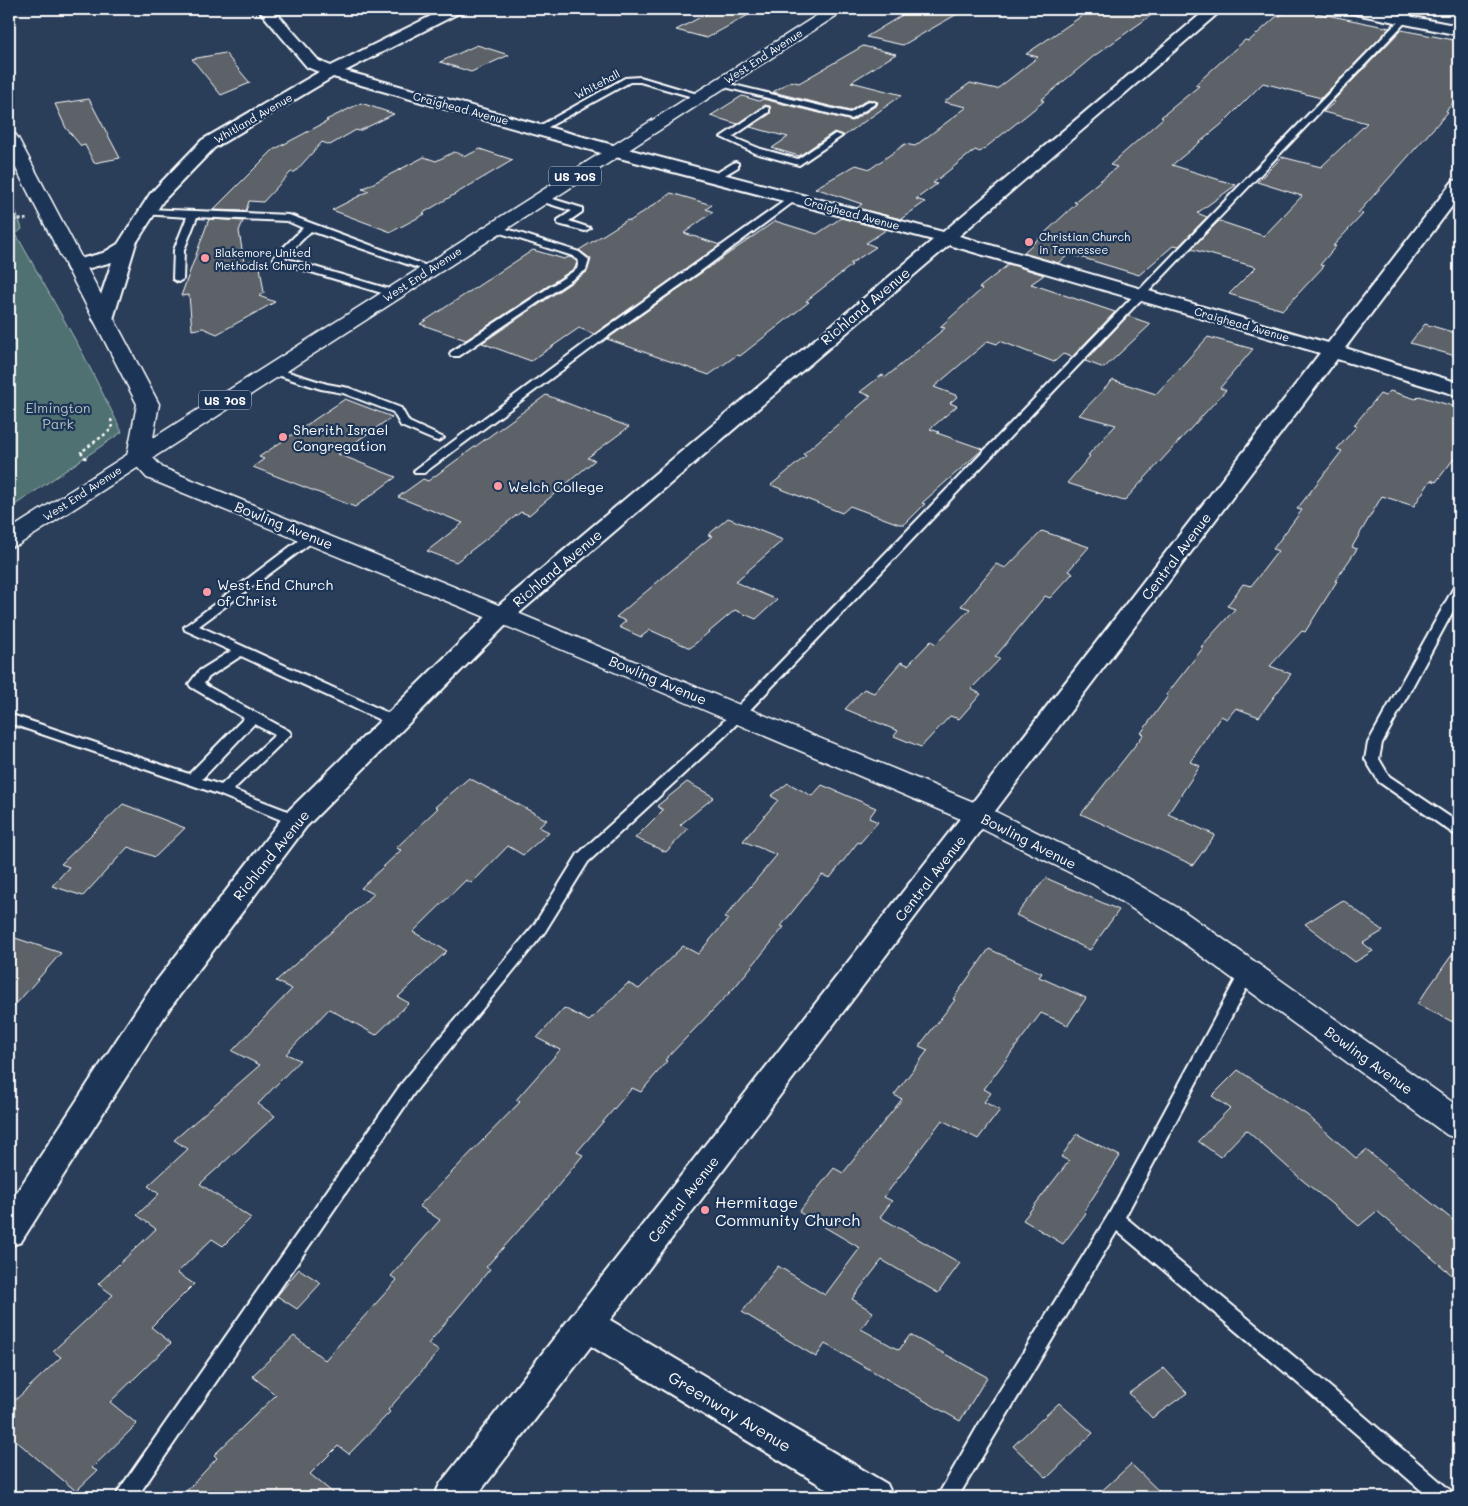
<svg xmlns="http://www.w3.org/2000/svg" width="1468" height="1506" viewBox="0 0 1468 1506" font-family="Mali,sans-serif">
<style>
.green{fill:#4f7171;stroke:#a7b8b8}
.building{fill:#5c6268;stroke:#fff}
.lines{fill:none;stroke-linecap:round;stroke-linejoin:round}
.service-casing{stroke:#fff;stroke-width:4}
.minor-casing{stroke:#fff;stroke-width:4}
.tertiary-casing{stroke:#fff;stroke-width:3}
.primary-casing{stroke:#fff;stroke-width:3}
.path-far1{stroke:#fff;stroke-width:2;stroke-dasharray:2.5 2.5;stroke-linecap:butt}
.path{stroke:#fff;stroke-width:2.5;stroke-dasharray:3 3;stroke-linecap:butt}
.service{fill:#1d3557;fill-rule:evenodd}
.minor{fill:#1d3557;fill-rule:evenodd}
.tertiary{fill:#1d3557;fill-rule:evenodd}
.primary{fill:#1d3557;fill-rule:evenodd}
.poi-dot{fill:#ff9aa2;stroke:#1d3557;stroke-width:2}
.labels{text-anchor:middle;dominant-baseline:central;stroke-width:4.5;stroke-linejoin:round;paint-order:stroke}
.far-street-label{font-size:11px;fill:#fff;stroke:#1d3557}
.far-poi-label{font-size:11px;fill:#fff;stroke:#1d3557;text-anchor:start}
.shield{fill:#1d3557;stroke:#bbc2cd;stroke-width:1}
.shield-label{font-size:12px;font-weight:bold;fill:#fff}
.street-label{font-size:14px;fill:#fff;stroke:#1d3557}
.park-label{font-size:14px;fill:#b0bfbf;stroke:#1d3557}
.poi-label{font-size:14px;fill:#fff;stroke:#1d3557;text-anchor:start}
.near-poi-label{font-size:16px;fill:#fff;stroke:#1d3557;text-anchor:start}
.near-street-label{font-size:16px;fill:#fff;stroke:#1d3557}
</style>
<rect width="100%" height="100%" fill="#2a3e5a"/>
<filter id="ink" filterUnits="userSpaceOnUse"><feTurbulence type="fractalNoise" baseFrequency=".02" numOctaves="2"/><feDisplacementMap in="SourceGraphic" scale="10" xChannelSelector="R" yChannelSelector="G"/><feConvolveMatrix kernelMatrix="1 2 1 2 8 2 1 2 1" color-interpolation-filters="sRGB"/></filter>
<g filter="url(#ink)">
<!-- green -->
<polygon class="green" points="9,190 22,229 16,234 82,352 122,432 9,509"/>
<!-- building -->
<g class="building">
<polygon points="716,9 759,9 707,38 676,30"/>
<polygon points="912,9 966,9 903,45 866,37"/>
<polygon points="1092,9 1160,9 1094,56 1041,100 1044,101 1028,114 980,152 975,150 933,183 937,184 916,199 925,202 901,219 857,208 862,204 815,188 856,165 870,169 905,144 915,146 967,107 944,102 970,83 997,89 1038,57 1026,54"/>
<polygon points="1289,9 1322,9 1317,13 1390,28 1321,98 1263,83 1222,124 1172,165 1236,185 1197,213 1207,217 1179,246 1174,245 1139,275 1070,254 1058,263 1023,253 1077,203 1074,202 1117,167 1110,165 1163,118 1161,117 1199,86 1195,85 1245,40 1249,41 1277,16 1280,16"/>
<polygon points="1401,30 1459,41 1459,96 1446,111 1448,112 1358,213 1363,214 1333,246 1336,246 1320,265 1324,266 1283,310 1229,294 1256,267 1191,249 1219,221 1264,236 1302,196 1257,182 1282,157 1321,167 1367,123 1323,112 1335,102 1333,101"/>
<polygon points="477,45 509,55 471,72 440,62"/>
<polygon points="863,46 896,54 851,82 902,95 844,136 834,132 799,156 772,148 788,137 750,127 770,114 770,106 765,105 738,124 710,116 742,96 759,101 763,99 852,121 877,105 878,102 868,99 850,111 773,92 791,81 799,83"/>
<polygon points="225,53 250,83 221,95 192,59"/>
<polygon points="89,99 120,158 94,163 85,145 81,146 66,128 55,104"/>
<polygon points="361,103 394,114 359,131 356,130 330,145 322,142 295,172 291,172 263,202 249,201 246,211 213,210 273,150 328,121 326,120"/>
<polygon points="480,149 513,160 423,213 425,214 391,232 332,210 369,191 362,189 424,157 436,161 454,152 466,156"/>
<polygon points="671,193 712,205 706,209 713,212 684,233 720,245 594,334 579,328 531,361 482,343 587,272 591,259 579,250 627,220 630,221"/>
<polygon points="841,218 886,230 866,243 876,247 850,264 852,265 806,301 809,302 740,356 737,355 709,375 607,339 775,221 817,234"/>
<polygon points="209,219 243,221 239,231 244,262 259,260 264,293 259,296 275,302 217,334 203,328 192,330 189,295 181,296"/>
<polygon points="533,250 564,259 569,257 572,258 577,262 575,268 466,340 420,324"/>
<polygon points="1009,264 1044,275 1031,284 1115,312 1072,357 1063,354 1054,362 1000,341 997,344 988,341 934,387 958,396 950,403 957,406 930,429 939,432 937,433 983,449 922,503 925,504 905,524 899,524 850,506 842,513 771,485 806,456 803,454 871,396 860,392 882,375 886,377 945,328 940,327 982,289 979,288"/>
<polygon points="1128,316 1151,324 1104,368 1085,361"/>
<polygon points="1425,324 1459,334 1459,357 1410,343"/>
<polygon points="1208,337 1253,349 1220,388 1226,390 1124,501 1067,483 1090,456 1088,455 1116,425 1079,415 1113,380 1156,394"/>
<polygon points="1390,391 1416,399 1419,396 1459,408 1459,452 1436,482 1431,480 1414,506 1382,496 1352,547 1357,549 1335,581 1337,581 1305,632 1302,631 1270,666 1291,674 1259,717 1236,708 1227,719 1221,716 1190,762 1200,766 1168,814 1215,835 1193,865 1081,814 1144,734 1141,733 1168,696 1166,695 1203,648 1201,647 1235,609 1227,606 1243,584 1251,586 1278,551 1273,549 1302,510 1297,509 1342,451 1337,449 1357,426 1354,425 1380,394 1385,396"/>
<polygon points="546,395 629,427 587,458 595,460 529,515 521,512 456,562 427,551 463,523 398,497 423,479 428,481"/>
<polygon points="345,399 392,417 338,454 396,477 355,507 253,467 264,459 259,457"/>
<polygon points="728,518 783,540 735,582 777,600 756,619 735,610 690,648 650,630 641,637 619,627 626,621 616,617 712,536 708,535"/>
<polygon points="1042,531 1089,547 1068,571 1073,573 1050,598 1045,596 995,657 1000,659 971,689 981,694 959,719 950,716 921,747 894,736 898,731 845,709 864,689 874,693 901,662 908,665 931,641 936,644 970,609 961,606 996,564 1006,568"/>
<polygon points="469,778 547,820 539,827 549,832 523,855 508,846 472,883 466,880 413,932 447,951 398,997 409,1003 376,1035 329,1009 286,1054 300,1060 258,1104 275,1116 200,1184 251,1218 223,1246 212,1239 177,1273 194,1284 151,1327 171,1343 110,1402 137,1424 92,1468 97,1471 76,1491 9,1435 9,1406 61,1357 53,1351 113,1295 98,1284 156,1229 137,1215 159,1194 148,1186 188,1149 174,1140 260,1065 232,1051 292,989 276,981 374,894 361,888 401,850 396,848 438,808 435,807"/>
<polygon points="687,782 714,797 680,825 688,829 666,852 635,838 663,810 657,806"/>
<polygon points="788,783 812,796 822,785 876,808 869,818 878,822 860,843 858,842 830,878 822,875 781,926 784,927 734,988 665,1060 667,1061 641,1092 632,1088 577,1152 583,1155 553,1192 486,1267 490,1269 428,1344 439,1351 388,1410 390,1412 349,1454 338,1446 310,1474 338,1497 181,1497 217,1458 214,1455 276,1395 252,1376 294,1336 325,1360 397,1280 391,1276 440,1220 419,1206 520,1102 516,1100 560,1050 537,1038 564,1008 589,1021 628,983 639,989 683,946 698,954 728,919 724,918 777,855 743,841 778,800 771,796"/>
<polygon points="123,804 185,828 155,857 128,847 83,896 52,886 69,867 61,864"/>
<polygon points="1046,878 1119,910 1090,950 1016,915"/>
<polygon points="1343,900 1383,931 1363,943 1373,951 1355,962 1305,924"/>
<polygon points="9,936 61,953 9,1012"/>
<polygon points="1459,945 1459,1025 1417,1004"/>
<polygon points="989,949 1042,973 1039,977 1086,998 1068,1025 1041,1013 984,1089 991,1093 984,1102 1000,1110 978,1139 942,1120 884,1197 892,1201 880,1217 960,1263 938,1293 882,1260 852,1299 873,1312 861,1329 899,1350 910,1335 987,1377 960,1421 825,1344 816,1357 742,1312 778,1266 825,1295 860,1248 799,1212 834,1168 843,1173 902,1099 894,1095 928,1050 919,1046 955,1000 953,999"/>
<polygon points="1238,1070 1307,1115 1356,1158 1366,1150 1459,1225 1459,1281 1377,1211 1359,1226 1301,1179 1246,1130 1220,1157 1198,1141 1230,1108 1212,1096"/>
<polygon points="1077,1134 1120,1156 1084,1211 1086,1213 1063,1244 1023,1220 1069,1161 1061,1157"/>
<polygon points="299,1269 321,1283 297,1309 277,1296"/>
<polygon points="1164,1368 1187,1393 1152,1418 1129,1393"/>
<polygon points="1059,1403 1093,1433 1047,1478 1013,1446"/>
<polygon points="1131,1464 1165,1497 1095,1497"/>
</g>
<g class="lines">
<defs>
<g id="service">
<polygon points="1410,9 1418,9 726,735 588,862 544,933 414,1093 137,1497 116,1497 119,1490 402,1083 534,925 578,854 716,729"/>
<polygon points="640,77 704,96 700,99 640,82 630,82 541,131 534,129 625,78"/>
<polygon points="717,81 850,113 869,101 876,103 851,119 717,85"/>
<polygon points="766,107 769,108 769,112 732,137 761,149 798,159 835,134 842,136 799,165 755,153 721,137"/>
<polygon points="735,162 738,163 738,167 718,179 712,179 710,177"/>
<polygon points="540,195 582,208 582,212 569,221 590,228 585,231 558,224 558,220 572,211 537,200 535,198"/>
<polygon points="793,195 798,198 796,200 702,270 608,336 424,473 416,473 414,471 416,469 600,332"/>
<polygon points="147,209 289,215 435,269 433,271 427,271 311,231 284,258 396,291 397,293 392,296 274,261 274,257 303,228 287,221 197,217 184,250 183,279 178,282 173,279 174,250 187,217 144,214 142,212"/>
<polygon points="494,225 579,252 589,260 586,270 459,356 451,356 450,354 451,352 577,269 579,261 573,256 491,230 491,226"/>
<polygon points="272,367 327,384 349,388 401,408 409,422 444,438 438,441 434,440 401,426 393,412 343,393 321,389 268,372 267,370"/>
<path d="M 311,533 L 315,534 L 317,537 L 315,540 L 199,626 L 401,719 L 403,722 L 401,725 L 391,725 L 241,656 L 209,677 L 204,683 L 207,686 L 289,731 L 291,734 L 233,790 L 301,816 L 303,820 L 301,824 L 291,824 L 218,794 L 9,723 L 9,714 L 189,774 L 244,718 L 191,687 L 189,684 L 199,671 L 231,651 L 185,630 L 184,627 L 307,534 ZM 254,724 L 275,735 L 221,785 L 202,779 Z"/>
<polygon points="1459,585 1459,600 1382,743 1379,759 1389,776 1459,823 1459,835 1454,834 1379,782 1365,759 1368,743 1453,589"/>
<polygon points="1247,966 1252,968 1255,972 1125,1217 1308,1368 1450,1490 1453,1497 1429,1497 1294,1380 1117,1231 958,1497 937,1497 979,1424 1109,1214 1242,968"/>
</g>
<g id="minor">
<polygon points="258,9 273,9 319,61 331,66 445,9 463,9 461,12 345,71 620,147 943,232 1207,9 1223,9 959,236 1328,343 1453,181 1459,180 1459,197 1345,348 1459,383 1459,396 1337,359 610,1320 887,1484 893,1497 840,1497 591,1346 476,1497 434,1497 440,1484 955,825 1320,353 949,245 511,620 306,827 170,1008 21,1242 9,1246 9,1204 148,992 286,813 493,610 933,240 608,155 333,77 214,148 163,201 136,243 113,319 110,323 103,325 96,323 93,319 112,262 75,272 68,270 66,266 68,262 103,253 118,244 150,194 202,140 319,72 307,67"/>
<polygon points="1344,9 1372,9 1459,26 1459,35 1351,13 1346,12"/>
</g>
<polygon id="tertiary" points="9,133 15,134 18,138 159,404 150,455 163,468 496,604 988,808 1113,870 1185,912 1459,1107 1459,1139 1447,1135 1163,928 1093,884 968,822 478,614 147,478 127,456 137,404 9,155"/>
<polygon id="primary" points="827,9 845,9 842,12 18,545 9,547 9,530"/>
</defs>
<!-- service casing -->
<use href="#service" class="service-casing"/>
<!-- minor casing -->
<use href="#minor" class="minor-casing"/>
<!-- tertiary casing -->
<use href="#tertiary" class="tertiary-casing"/>
<!-- primary casing -->
<use href="#primary" class="primary-casing"/>
<!-- path-far1 -->
<polyline class="path-far1" points="9,220 28,219"/>
<!-- path -->
<polyline class="path" points="86,459 81,452 112,429 111,417"/>
<!-- service -->
<use href="#service" class="service"/>
<!-- minor -->
<use href="#minor" class="minor"/>
<!-- tertiary -->
<use href="#tertiary" class="tertiary"/>
<!-- primary -->
<use href="#primary" class="primary"/>
</g>
</g>
<!-- markers -->
<g class="poi-dot">
<circle cx="1029" cy="242" r="5"/>
<circle cx="205" cy="258" r="5"/>
<circle cx="283" cy="437" r="5"/>
<circle cx="498" cy="486" r="5"/>
<circle cx="207" cy="592" r="5"/>
<circle cx="705" cy="1210" r="5"/>
</g>
<g class="labels">
<!-- far-street labels -->
<g class="far-street-label">
<text transform="translate(763 56) rotate(-33)">West End Avenue</text>
<text transform="translate(597 84) rotate(-28)">Whitehall</text>
<text transform="translate(461 108) rotate(15)">Craighead Avenue</text>
<text transform="translate(253 118) rotate(-30)">Whitland Avenue</text>
<text transform="translate(852 213) rotate(15)">Craighead Avenue</text>
<text transform="translate(422 274) rotate(-33)">West End Avenue</text>
<text transform="translate(1242 324) rotate(16)">Craighead Avenue</text>
<text transform="translate(82 493) rotate(-33)">West End Avenue</text>
</g>
<!-- far-poi labels -->
<g class="far-poi-label">
<text x="1039" y="236">Christian Church<tspan x="1039" dy="13">in Tennessee</tspan></text>
<text x="215" y="252">Blakemore United<tspan x="215" dy="13">Methodist Church</tspan></text>
</g>
<!-- shield labels -->
<g class="shield">
<rect x="549" y="166.5" width="52" height="19" rx="4"/>
<rect x="199" y="390.5" width="52" height="19" rx="4"/>
</g>
<g class="shield-label">
<text x="575" y="176">US 70S</text>
<text x="225" y="400">US 70S</text>
</g>
<!-- street labels -->
<g class="street-label">
<text transform="translate(865 306) rotate(-40)">Richland Avenue</text>
<text transform="translate(284 525) rotate(22)">Bowling Avenue</text>
<text transform="translate(1176 556) rotate(-53)">Central Avenue</text>
<text transform="translate(557 568) rotate(-40)">Richland Avenue</text>
<text transform="translate(658 680) rotate(23)">Bowling Avenue</text>
<text transform="translate(1029 841) rotate(27)">Bowling Avenue</text>
<text transform="translate(271 855) rotate(-51)">Richland Avenue</text>
<text transform="translate(930 878) rotate(-52)">Central Avenue</text>
<text transform="translate(1369 1060) rotate(36)">Bowling Avenue</text>
<text transform="translate(683 1199) rotate(-52)">Central Avenue</text>
</g>
<!-- park labels -->
<g class="park-label">
<text x="58" y="407">Elmington<tspan x="58" dy="16">Park</tspan></text>
</g>
<!-- poi labels -->
<g class="poi-label">
<text x="293" y="429">Sherith Israel<tspan x="293" dy="16">Congregation</tspan></text>
<text x="508" y="486">Welch College</text>
<text x="217" y="584">West End Church<tspan x="217" dy="16">of Christ</tspan></text>
</g>
<!-- near-poi labels -->
<g class="near-poi-label">
<text x="715" y="1201">Hermitage<tspan x="715" dy="18">Community Church</tspan></text>
</g>
<!-- near-street labels -->
<g class="near-street-label">
<text transform="translate(730 1411) rotate(31)">Greenway Avenue</text>
</g>
</g>
<!-- margin -->
<rect width="1468" height="1506" fill="none" stroke="#1d3557" stroke-width="30"/>
<rect x="15" y="15" width="1438" height="1476" fill="none" stroke="#fff" stroke-width="2" filter="url(#ink)"/>
</svg>
